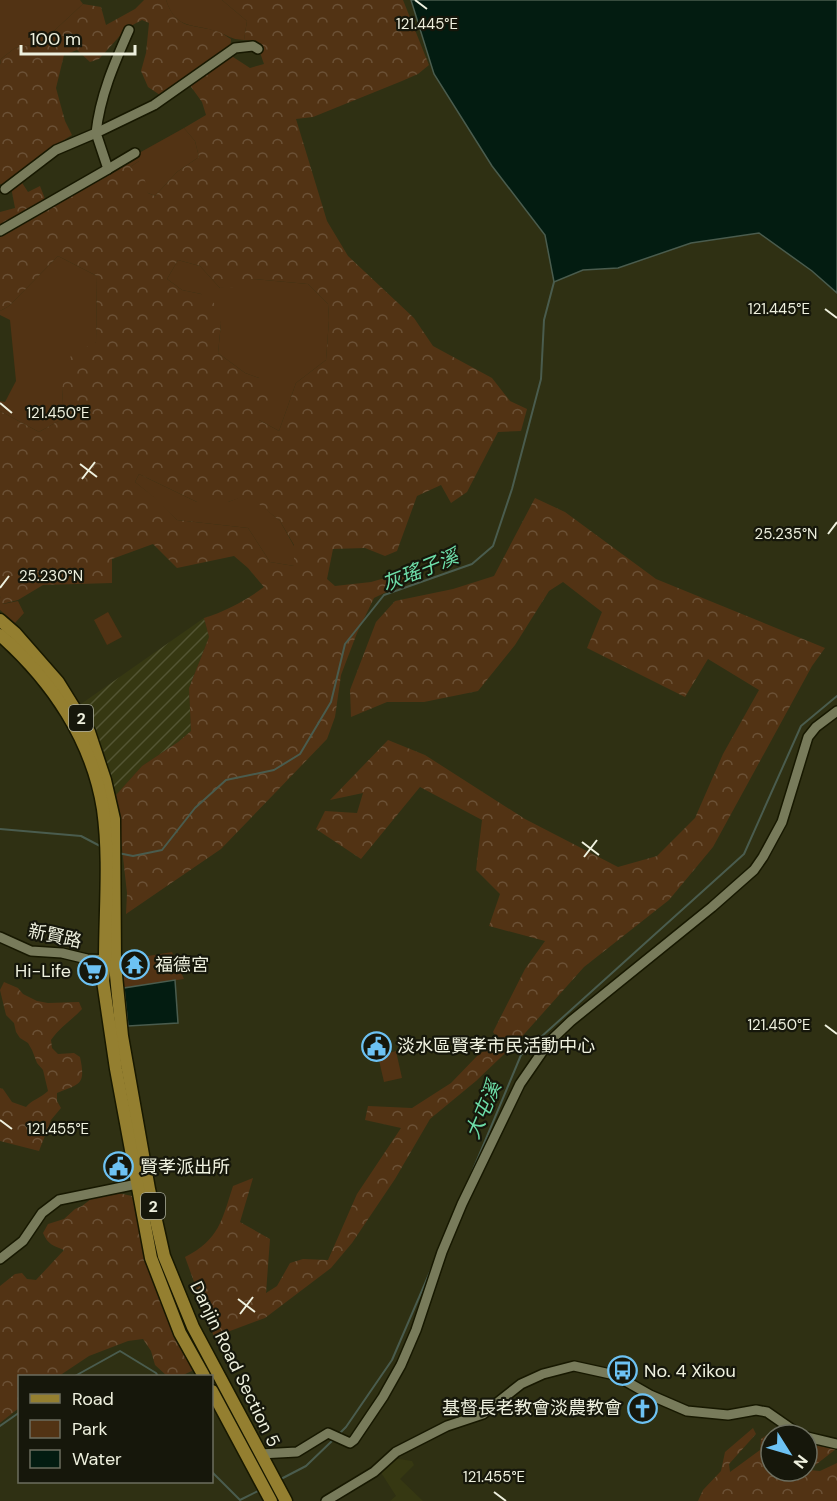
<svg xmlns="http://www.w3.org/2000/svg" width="837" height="1501" viewBox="0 0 837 1501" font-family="'DM Sans','Noto Sans TC',sans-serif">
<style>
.built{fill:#363812}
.industrial{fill:url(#industrial-furrows)}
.green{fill:#523314}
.forest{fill:url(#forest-crowns);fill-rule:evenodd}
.water{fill:#031c11;stroke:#4a5c4e;stroke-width:1.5}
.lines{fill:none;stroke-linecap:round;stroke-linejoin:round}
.stream{stroke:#4a5c4e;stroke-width:2}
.minor-casing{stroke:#171800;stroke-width:12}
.major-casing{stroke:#171800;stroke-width:15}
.minor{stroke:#787b5b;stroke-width:9}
.major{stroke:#947f30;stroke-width:12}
.ticks{fill:none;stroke:#eef0de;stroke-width:2}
.labels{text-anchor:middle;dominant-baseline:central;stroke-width:4.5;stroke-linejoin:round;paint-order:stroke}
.shield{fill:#16170b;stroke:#adaf9f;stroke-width:1.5}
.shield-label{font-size:16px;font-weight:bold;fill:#eef0de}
.street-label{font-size:18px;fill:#eef0de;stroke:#16170b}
.poi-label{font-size:18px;fill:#eef0de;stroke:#16170b;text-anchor:start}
.water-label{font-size:20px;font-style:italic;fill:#6ddea9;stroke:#16170b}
.ticks-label{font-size:15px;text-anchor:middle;fill:#eef0de;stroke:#16170b;stroke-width:4.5;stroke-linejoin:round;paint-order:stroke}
</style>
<defs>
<pattern id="industrial-furrows" width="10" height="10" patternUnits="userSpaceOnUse" patternTransform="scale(1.5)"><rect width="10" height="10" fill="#363812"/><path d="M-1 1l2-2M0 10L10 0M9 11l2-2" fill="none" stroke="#535534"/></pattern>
<pattern id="forest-crowns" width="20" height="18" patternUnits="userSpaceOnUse" patternTransform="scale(1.5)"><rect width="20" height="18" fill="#523314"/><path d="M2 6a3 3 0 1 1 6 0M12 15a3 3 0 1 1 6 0" fill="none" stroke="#6b5136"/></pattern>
</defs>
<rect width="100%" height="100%" fill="#2f3013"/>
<!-- built -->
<polygon class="built" points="393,1458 412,1461 414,1465 400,1479 423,1501 390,1501 396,1496 380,1471"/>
<!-- industrial -->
<polygon class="industrial" points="204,618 209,637 189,688 191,731 178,742 142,766 116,795 104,752 81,704"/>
<!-- green -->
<g class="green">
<polygon points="0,0 80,0 83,4 41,43 15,48 1,59 0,63"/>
<path d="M 166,0 L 222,0 L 247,21 L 244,40 C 229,39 230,36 218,32 C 194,23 176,31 166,0 Z"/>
<polygon points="184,128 195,141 199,157 177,172 155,196 148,193 130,167 139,161 139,153"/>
<polygon points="58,256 97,276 96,342 62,388 64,418 39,432 0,411 0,401 5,402 16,381 10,320 0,315 0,311 9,306"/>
<polygon points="178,260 200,266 220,288 253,279 308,284 328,304 329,320 326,360 296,383 279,431 259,420 259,378 245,373 218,353 221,323 201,294 182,290 167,279"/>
<polygon points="139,474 197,502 228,502 248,494 280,521 294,546 294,566 270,562 248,528 177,520 158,501 135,482"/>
<polygon points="0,596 3,604 18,601 24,613 15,623 0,610"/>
<polygon points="108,612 122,637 107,645 94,620"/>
<polygon points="172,952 184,979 124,988 124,960"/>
<polygon points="396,1051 402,1078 384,1082 378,1056"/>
</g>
<!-- forest -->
<g class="forest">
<path d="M 144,0 L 166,0 C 177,32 194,23 219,32 C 223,33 227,37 231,39 L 230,55 L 250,68 L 264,64 L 256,41 L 244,40 L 247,21 L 222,0 L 403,0 L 429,65 L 418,74 L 402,81 L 313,117 L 296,119 L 327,221 L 348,256 L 414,318 L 433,346 L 492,378 L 510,401 L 527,409 L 521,431 L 498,432 L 467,492 L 451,503 L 441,485 L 417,496 L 397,551 L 385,556 L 365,548 L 333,549 L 327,579 L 335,586 L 371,582 L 413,570 L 409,581 L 374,598 L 357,633 L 341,675 L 335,717 L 327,739 L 221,849 L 126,914 L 127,893 L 116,795 L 142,766 L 178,742 L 191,731 L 189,688 L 209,637 L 204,618 C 226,611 245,601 264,587 L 248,568 L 234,556 L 177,568 L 153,544 L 112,559 L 112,583 L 43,585 L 18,600 L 2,604 L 0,596 L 0,411 L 39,432 L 64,418 L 62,388 L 71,355 L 96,342 L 97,276 L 58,256 L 9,306 L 0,311 L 0,212 L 15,208 L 11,187 L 0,184 L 0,65 L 1,59 L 15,48 L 41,43 L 83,4 L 101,7 L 106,25 L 135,9 ZM 142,20 L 149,23 L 146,53 L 141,71 L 148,87 L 163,97 L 189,84 L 202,102 L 206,115 L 184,128 L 195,141 L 199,157 L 177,172 L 155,196 L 148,193 L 144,177 L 130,167 L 139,161 L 139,153 L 47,204 L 40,186 L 28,192 L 19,178 L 42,154 L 72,135 L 65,121 L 56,88 L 64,55 L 77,50 L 90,62 L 99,59 L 127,28 ZM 178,260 L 200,266 L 220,288 L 248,286 L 253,279 L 308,284 L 328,304 L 329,320 L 326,360 L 296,383 L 279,431 L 259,420 L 272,399 L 259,378 L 245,373 L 218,353 L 221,323 L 214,303 L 201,294 L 182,290 L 167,279 ZM 139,474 L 197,502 L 228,502 L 248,495 L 280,521 L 294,545 L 294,566 L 270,562 L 248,528 L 177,520 L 159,501 L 135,482 Z"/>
<path d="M 535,498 L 565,512 L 656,579 L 825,648 L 812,666 L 713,847 L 669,900 L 584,967 L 518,1041 L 476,1081 L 430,1119 L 395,1179 L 352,1243 L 331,1268 L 265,1318 L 214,1337 L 185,1257 C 219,1240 222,1220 233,1186 L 253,1178 L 240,1222 L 270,1239 L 266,1293 L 277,1286 L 290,1263 L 303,1259 L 328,1260 L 357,1194 L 401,1128 L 365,1120 L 368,1106 L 412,1108 L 451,1083 L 479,1054 L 500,1042 L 493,1032 L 525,969 L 545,941 L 489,926 L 500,894 L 476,870 L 482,820 L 420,787 L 361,859 L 316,829 L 325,811 L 357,813 L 363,793 L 330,800 L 388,740 L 425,755 L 525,819 L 618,867 L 657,856 L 695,818 L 723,754 L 759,690 L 708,659 L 685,697 L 587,648 L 602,612 L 563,582 L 549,591 L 515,645 L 478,691 L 424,702 L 387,702 L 351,717 L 350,690 L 376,622 L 395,601 L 453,589 L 494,576 Z"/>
<path d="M 4,982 L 18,988 L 23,994 L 37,1001 L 48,1003 L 79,1002 L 82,1009 C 72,1020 60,1027 51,1040 L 52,1048 L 58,1054 L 74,1053 L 80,1057 C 86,1085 80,1084 57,1093 L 57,1101 L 61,1108 L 51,1120 L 39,1151 L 0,1141 L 0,1088 L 3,1089 L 12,1102 L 26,1107 C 33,1099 41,1098 48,1091 L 43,1070 L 37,1063 L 32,1050 L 28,1043 L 20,1038 L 16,1032 L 14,1023 L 6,1015 L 0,990 Z"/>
<path d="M 118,1193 L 132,1196 L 161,1293 L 196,1369 L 181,1376 L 167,1376 L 155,1365 L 151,1351 L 143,1339 L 128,1341 L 89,1356 L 59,1376 L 20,1376 L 19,1408 L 0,1423 L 0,1286 L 15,1274 L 22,1273 L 27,1279 L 36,1280 L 64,1250 C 54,1246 48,1245 43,1233 L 48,1224 L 64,1219 L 75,1209 L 82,1206 L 96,1195 Z"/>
<polygon points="753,1428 756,1434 729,1464 730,1472 760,1450 761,1439 771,1432 773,1435 771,1435 771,1471 807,1471 807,1444 836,1449 809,1470 820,1471 837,1463 837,1501 698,1501 703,1490 721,1471 725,1452"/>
</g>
<!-- water -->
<g class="water">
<polygon points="411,0 837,0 837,293 812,271 759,233 691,243 618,268 583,270 554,282 545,235 492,166 434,74"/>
<polygon points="175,980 178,1023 128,1026 124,988"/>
</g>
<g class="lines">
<!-- stream -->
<g class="stream">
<polyline points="0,829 81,836 102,847"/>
<polyline points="118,853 133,856 162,850 195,808 226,780 274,770 300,754 331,702 345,644 384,595 472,564 493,546 512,489 541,379 544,320 554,282"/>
<polyline points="465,1189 521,1055 744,854 801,726 837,696"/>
<polyline points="75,1376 120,1351 156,1373 158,1376"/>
<polyline points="0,1426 20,1412"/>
<polyline points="338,1435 346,1427 392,1360 436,1258"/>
<polyline points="212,1472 240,1500 260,1490"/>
<polyline points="279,1480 306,1466 334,1439"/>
</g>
<defs>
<g id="minor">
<path d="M 35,166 L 5,189 L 56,150 L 96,133 C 100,96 114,64 129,30"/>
<polyline points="108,169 135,153"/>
<polyline points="0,231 108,169 96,133 154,105 235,48 253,46 258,49"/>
<polyline points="0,937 31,951 62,953 87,959 111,960"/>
<polyline points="0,1259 23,1241 42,1213 59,1200 142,1183"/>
<polyline points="807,1437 837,1444"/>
<polyline points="260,1454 297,1452 328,1433 350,1443 354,1440 383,1397 401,1365 416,1330 442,1252 462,1204 520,1084 549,1042 571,1021 712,907 754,870 763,857 782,822 808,737 816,727 837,711"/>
<polyline points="326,1501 374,1472 396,1452 447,1426 483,1414 521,1384 543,1374 574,1366 615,1375 650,1395 687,1411 728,1415 756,1410 767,1412 800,1435"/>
</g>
<g id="major">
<polyline points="0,620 15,633 58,682 89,732 105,780 114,819 115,965 122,1036 149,1189 164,1256 193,1327 286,1501"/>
<path d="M 0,635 C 52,681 92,740 103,809 C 110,859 105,910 105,960 L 103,981 L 116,1069 L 151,1258 L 180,1333 L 204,1376"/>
<polyline points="212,1391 271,1501"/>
</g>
</defs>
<!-- minor casing -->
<use href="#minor" class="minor-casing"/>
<!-- major casing -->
<use href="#major" class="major-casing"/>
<!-- minor -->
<use href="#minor" class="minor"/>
<!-- major -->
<use href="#major" class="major"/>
</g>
<!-- ticks -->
<path class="ticks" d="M 415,0 L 427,9M 825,309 L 837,318M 0,403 L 12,413M 80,464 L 97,477M 82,479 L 95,462M 828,534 L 837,522M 0,588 L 9,576M 582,842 L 599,855M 584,857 L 597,840M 825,1025 L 837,1034M 0,1120 L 12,1129M 238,1299 L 255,1312M 240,1314 L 253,1297M 494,1492 L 506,1501"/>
<!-- icons -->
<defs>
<symbol id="temple-ring" viewBox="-11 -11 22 22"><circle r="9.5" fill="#16170b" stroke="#6dc2f3" stroke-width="1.5"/><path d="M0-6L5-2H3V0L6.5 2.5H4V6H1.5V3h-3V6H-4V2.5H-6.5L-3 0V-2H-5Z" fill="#6dc2f3"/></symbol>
<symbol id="supermarket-ring" viewBox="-11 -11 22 22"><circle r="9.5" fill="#16170b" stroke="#6dc2f3" stroke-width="1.5"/><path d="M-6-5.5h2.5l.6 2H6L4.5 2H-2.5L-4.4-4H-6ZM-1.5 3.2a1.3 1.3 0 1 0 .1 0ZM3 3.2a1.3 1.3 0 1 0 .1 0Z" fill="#6dc2f3"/></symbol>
<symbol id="civic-ring" viewBox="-11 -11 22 22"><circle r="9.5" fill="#16170b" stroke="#6dc2f3" stroke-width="1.5"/><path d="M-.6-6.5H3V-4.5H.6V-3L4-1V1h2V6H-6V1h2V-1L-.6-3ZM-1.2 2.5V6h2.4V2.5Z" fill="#6dc2f3"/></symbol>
<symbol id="bus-ring" viewBox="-11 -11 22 22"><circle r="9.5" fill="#16170b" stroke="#6dc2f3" stroke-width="1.5"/><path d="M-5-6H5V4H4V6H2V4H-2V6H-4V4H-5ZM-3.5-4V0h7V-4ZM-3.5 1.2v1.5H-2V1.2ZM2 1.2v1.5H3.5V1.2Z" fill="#6dc2f3"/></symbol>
<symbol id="church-ring" viewBox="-11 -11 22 22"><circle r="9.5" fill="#16170b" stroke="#6dc2f3" stroke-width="1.5"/><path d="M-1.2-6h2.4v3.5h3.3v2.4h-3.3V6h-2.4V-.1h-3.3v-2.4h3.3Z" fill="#6dc2f3"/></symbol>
</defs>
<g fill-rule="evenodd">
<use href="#temple-ring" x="118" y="948" width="33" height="33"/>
<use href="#supermarket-ring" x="76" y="954" width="33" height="33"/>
<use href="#civic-ring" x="360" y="1030" width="33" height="33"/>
<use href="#civic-ring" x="102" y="1150" width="33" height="33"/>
<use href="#bus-ring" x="606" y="1354" width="33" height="33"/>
<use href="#church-ring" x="626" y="1392" width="33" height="33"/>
</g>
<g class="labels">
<!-- shield labels -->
<g class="shield">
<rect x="69" y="705" width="24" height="26" rx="4.5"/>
<rect x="141" y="1193" width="24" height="26" rx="4.5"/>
</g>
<g class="shield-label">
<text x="81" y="718">2</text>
<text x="153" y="1206">2</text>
</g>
<!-- street labels -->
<g class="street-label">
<text transform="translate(55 936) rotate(12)">新賢路</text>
<text transform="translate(235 1364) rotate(64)">Danjin Road Section 5</text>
</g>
<!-- poi labels -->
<g class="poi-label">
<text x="155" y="965">福德宮</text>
<text x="71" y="971" text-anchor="end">Hi-Life</text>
<text x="397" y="1046">淡水區賢孝市民活動中心</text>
<text x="140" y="1167">賢孝派出所</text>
<text x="644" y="1371">No. 4 Xikou</text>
<text x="622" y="1408" text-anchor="end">基督長老教會淡農教會</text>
</g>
<!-- water labels -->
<g class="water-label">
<text transform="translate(420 570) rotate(-22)">灰瑤子溪</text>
<text transform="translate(483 1110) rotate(-67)">大屯溪</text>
</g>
</g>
<g class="ticks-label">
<text x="427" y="29">121.445°E</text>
<text x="779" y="314">121.445°E</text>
<text x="58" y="418">121.450°E</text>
<text x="786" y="539">25.235°N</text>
<text x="51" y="581">25.230°N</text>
<text x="779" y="1030">121.450°E</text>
<text x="58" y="1134">121.455°E</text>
<text x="494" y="1482">121.455°E</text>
</g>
<!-- legend -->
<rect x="18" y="1375" width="195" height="108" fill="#16170b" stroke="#6c6e5f" stroke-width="1.5"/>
<rect x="30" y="1394" width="30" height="9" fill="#947f30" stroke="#6c6e5f" stroke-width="1.5"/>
<text x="72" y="1405" font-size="18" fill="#eef0de">Road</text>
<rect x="30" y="1420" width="30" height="18" fill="#523314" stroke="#6c6e5f" stroke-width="1.5"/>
<text x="72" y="1435" font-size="18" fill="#eef0de">Park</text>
<rect x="30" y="1450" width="30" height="18" fill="#031c11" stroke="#6c6e5f" stroke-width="1.5"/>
<text x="72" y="1465" font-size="18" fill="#eef0de">Water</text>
<!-- north arrow -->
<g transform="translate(789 1453) rotate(127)"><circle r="28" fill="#16170b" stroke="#6c6e5f" stroke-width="1.5"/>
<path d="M0-4.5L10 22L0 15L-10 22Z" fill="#6dc2f3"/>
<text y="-9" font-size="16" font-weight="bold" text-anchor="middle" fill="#eef0de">N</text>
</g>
<!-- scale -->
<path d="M21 45v9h114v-9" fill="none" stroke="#eef0de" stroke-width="3"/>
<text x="30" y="45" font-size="18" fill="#eef0de" stroke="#16170b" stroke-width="4.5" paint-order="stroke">100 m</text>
</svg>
